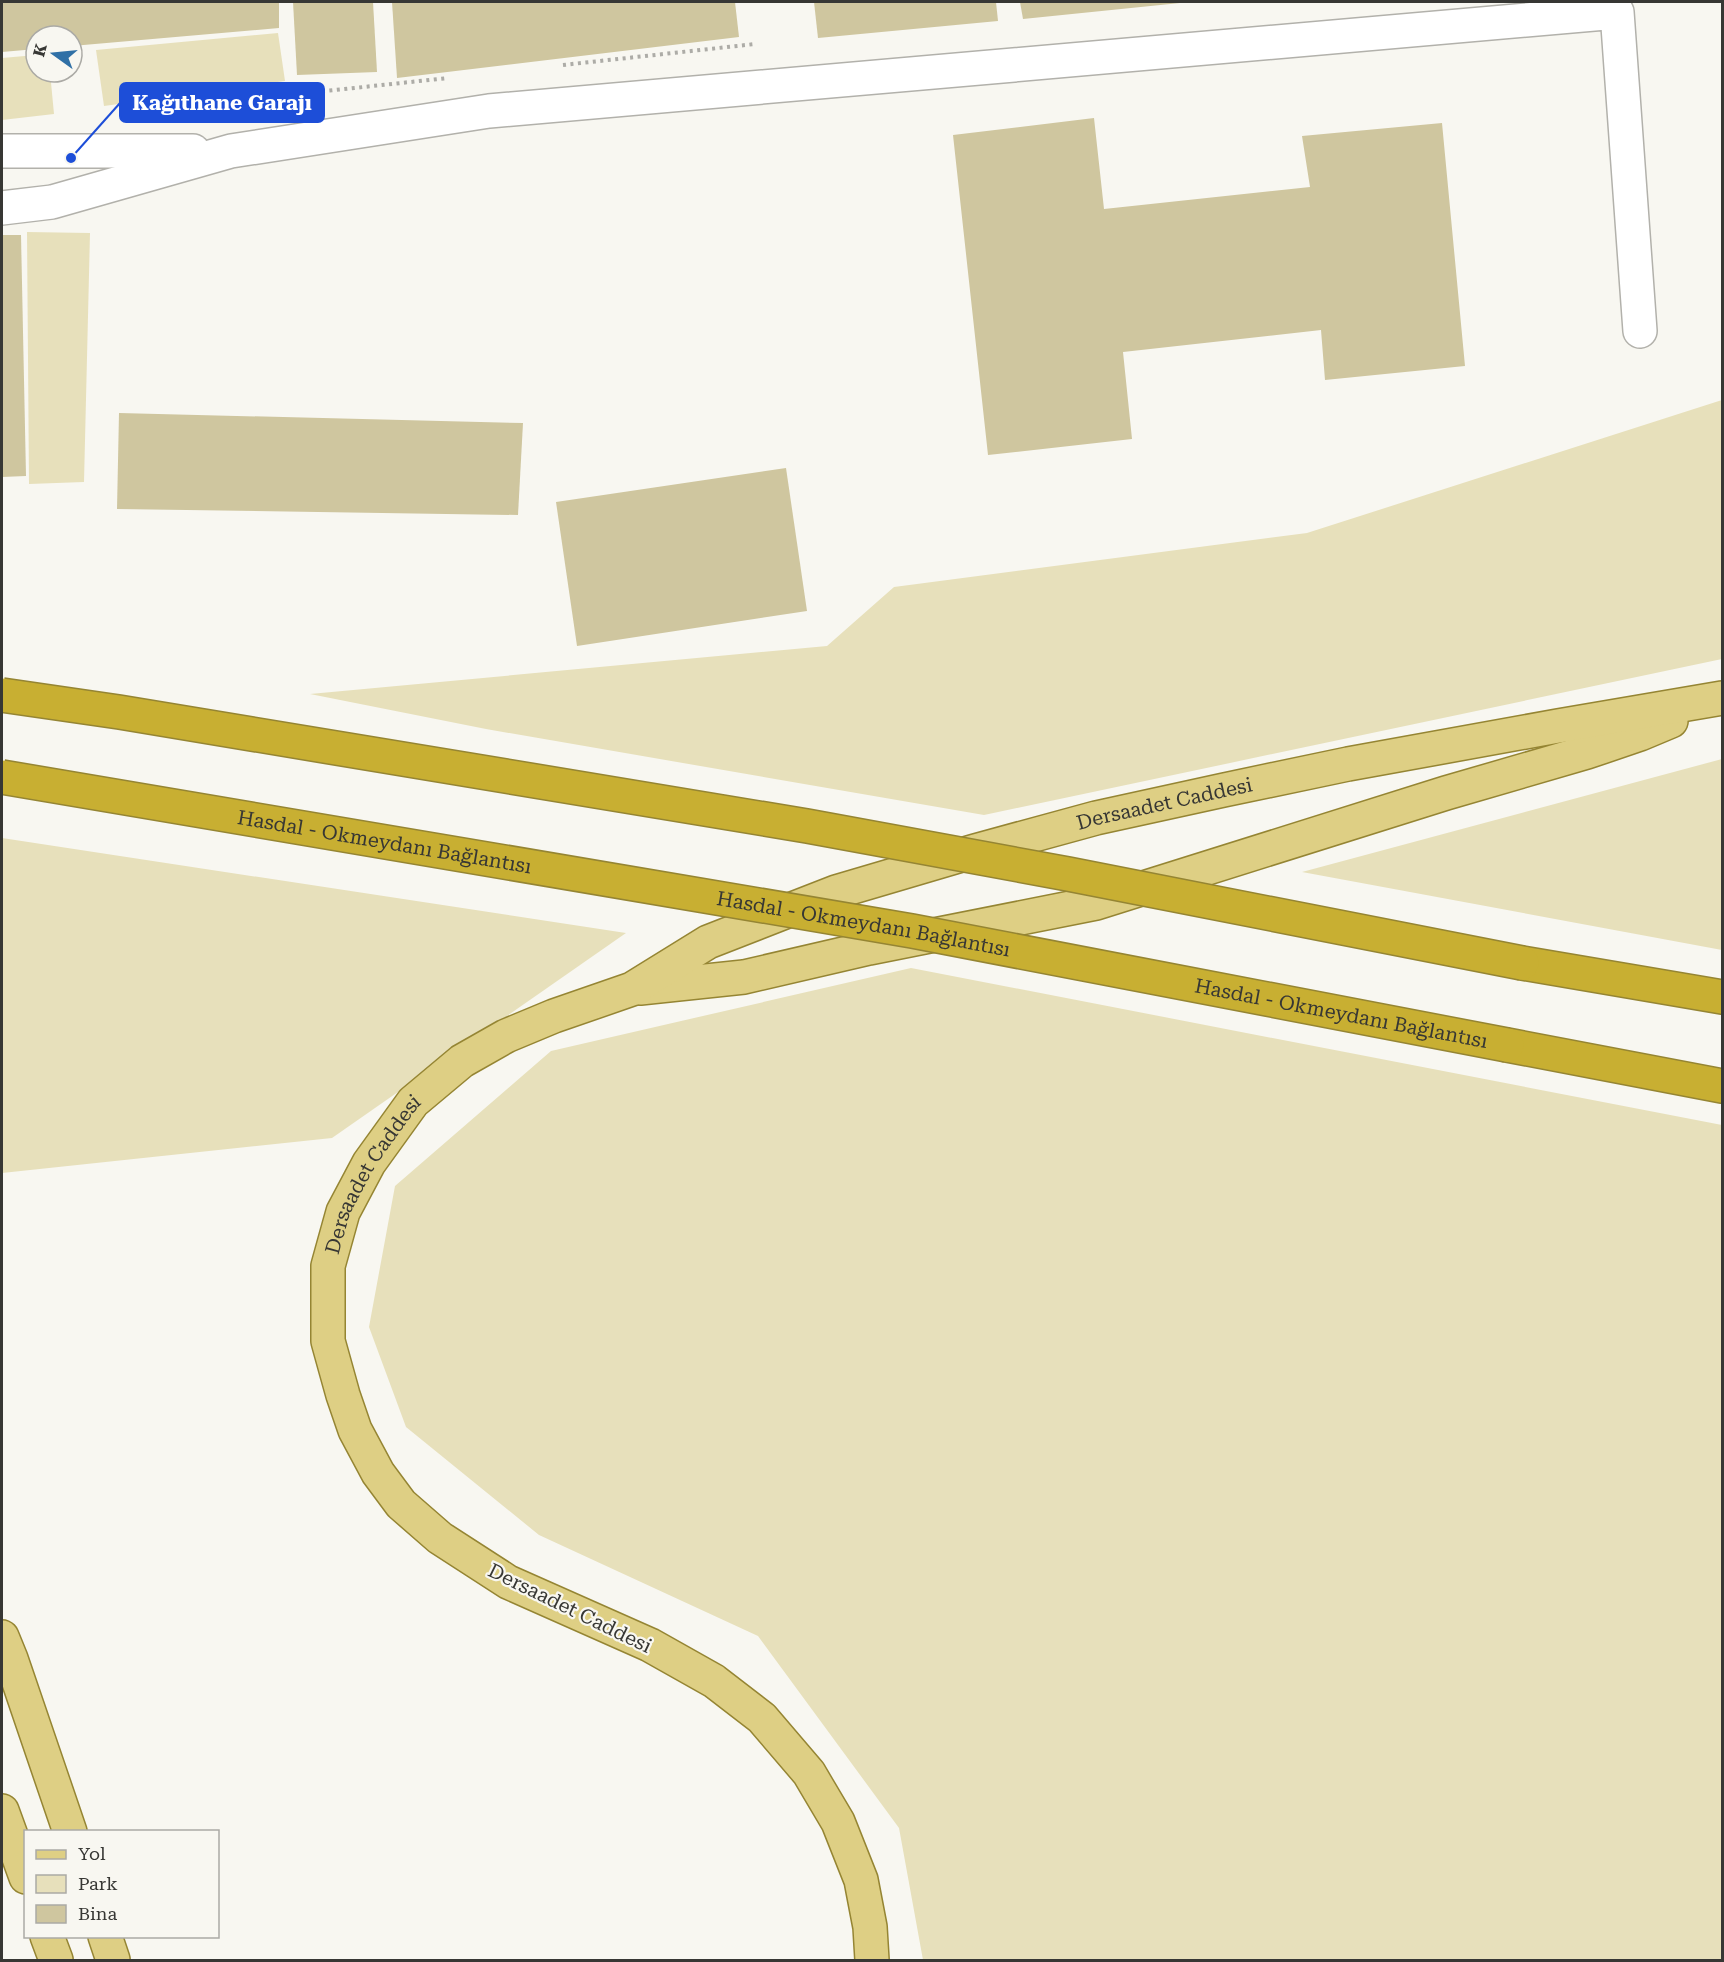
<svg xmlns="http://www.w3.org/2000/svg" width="1724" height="1962" viewBox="0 0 1724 1962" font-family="'Roboto Serif',serif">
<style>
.green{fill:#e7e0bb}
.building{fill:#cfc69f}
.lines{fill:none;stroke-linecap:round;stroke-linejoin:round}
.minor-casing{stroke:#b2b1ab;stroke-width:36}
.major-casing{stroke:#958533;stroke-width:36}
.highway-casing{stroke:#958533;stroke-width:36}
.path{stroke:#adaca7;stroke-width:4;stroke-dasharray:3 4.5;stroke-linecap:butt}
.minor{stroke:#fff;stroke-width:33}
.major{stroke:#decf84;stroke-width:33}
.highway{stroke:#c8af32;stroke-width:33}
.highway-bridge-casing{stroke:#958533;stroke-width:36;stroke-linecap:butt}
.highway-bridge{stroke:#c8af32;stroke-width:33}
.labels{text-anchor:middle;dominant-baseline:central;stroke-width:4.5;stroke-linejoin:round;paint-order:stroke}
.street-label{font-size:20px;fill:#373734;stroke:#f8f7f1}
.leader{fill:none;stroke:#1d4ed8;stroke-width:2}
.callout-dot{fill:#1d4ed8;stroke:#f8f7f1;stroke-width:2}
.callout{fill:#1d4ed8;stroke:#1d4ed8;stroke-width:2}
.callout-label{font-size:21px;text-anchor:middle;font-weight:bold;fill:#fff}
</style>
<rect width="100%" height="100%" fill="#f8f7f1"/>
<!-- green -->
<g class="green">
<polygon points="278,33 285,81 104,106 96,50"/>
<polygon points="36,55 36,72 50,72 54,114 2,120 2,58"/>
<polygon points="27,232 90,233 84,482 29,484"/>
<polygon points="1722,400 1722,659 984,815 486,729 310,694 827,646 894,587 1307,533"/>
<polygon points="1722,759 1722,950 1302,872"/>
<polygon points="2,838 626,933 332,1138 2,1173"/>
<polygon points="911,968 1722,1125 1722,1960 923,1960 899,1828 758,1636 539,1535 406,1427 369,1327 395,1186 551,1051"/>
</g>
<!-- building -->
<g class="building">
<polygon points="2,2 279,2 279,28 72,46 72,36 36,36 36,49 2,52"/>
<polygon points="293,2 373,2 377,72 297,75"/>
<polygon points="392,2 735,2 739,37 397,78"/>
<polygon points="814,2 996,2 998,21 818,38"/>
<polygon points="1020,2 1180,2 1180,3 1023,19"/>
<polygon points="1094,118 1104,209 1310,187 1302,136 1442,123 1465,366 1325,380 1321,330 1123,352 1132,439 988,455 953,135"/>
<polygon points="2,235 21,235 26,476 2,477"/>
<polygon points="119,413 523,423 518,515 117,509"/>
<polygon points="786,468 807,611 577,646 556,502"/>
</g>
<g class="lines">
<defs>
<g id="minor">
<polyline points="2,151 193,151"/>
<polyline points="2,208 52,202 231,151 489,111 1617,12 1640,331"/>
</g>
<g id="major">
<polyline points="640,988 744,977 869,948 1096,903 1446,793 1587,752 1640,734 1671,721"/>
<polyline points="2,1637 11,1659 70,1832"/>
<polyline points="2,1811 26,1877"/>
<polyline points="47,1936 56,1960"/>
<polyline points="105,1936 113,1960"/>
<path id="s1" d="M 872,1960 L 870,1927 L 861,1880 L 838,1822 L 809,1773 L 762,1718 L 714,1681 L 650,1645 L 508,1582 L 440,1538 L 401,1504 L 378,1473 L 355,1430 L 343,1395 L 328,1341 L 328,1266 L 343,1212 L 369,1163 L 413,1102 L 462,1061 L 506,1036 L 554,1016 L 632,989 L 708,942 L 836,892 L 975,851 L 1096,818 L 1224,790 L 1348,764 L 1558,726 L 1722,698"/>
</g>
<g id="highway">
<polyline points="1522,963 1722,997"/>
<polyline points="1507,1045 1722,1086"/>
</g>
</defs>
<!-- minor casing -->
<use href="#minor" class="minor-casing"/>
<!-- major casing -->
<use href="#major" class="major-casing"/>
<!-- highway casing -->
<use href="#highway" class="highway-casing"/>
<!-- path -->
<g class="path">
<polyline points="563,65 755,44"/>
<polyline points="128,112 448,78"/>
</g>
<!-- minor -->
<use href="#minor" class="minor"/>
<!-- major -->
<use href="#major" class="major"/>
<!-- highway -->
<use href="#highway" class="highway"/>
<defs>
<g id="highway-bridge">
<polyline points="2,695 119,712 807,826 1068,874 1522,963"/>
<path id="s2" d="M 2,777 L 912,931 L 1507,1045"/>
</g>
</defs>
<!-- highway-bridge casing -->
<use href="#highway-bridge" class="highway-bridge-casing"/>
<!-- highway-bridge -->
<use href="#highway-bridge" class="highway-bridge"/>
</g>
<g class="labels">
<!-- street labels -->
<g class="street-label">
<text stroke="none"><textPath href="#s1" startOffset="1953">Dersaadet Caddesi</textPath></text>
<text stroke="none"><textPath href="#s2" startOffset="388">Hasdal - Okmeydanı Bağlantısı</textPath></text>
<text stroke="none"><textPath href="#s2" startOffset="874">Hasdal - Okmeydanı Bağlantısı</textPath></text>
<text stroke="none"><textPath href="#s2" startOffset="1360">Hasdal - Okmeydanı Bağlantısı</textPath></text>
<text stroke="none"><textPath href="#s1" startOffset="1053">Dersaadet Caddesi</textPath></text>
<text transform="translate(570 1608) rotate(26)">Dersaadet Caddesi</text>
</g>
</g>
<!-- callouts -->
<path class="leader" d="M71 158L120 103"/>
<circle class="callout-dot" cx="71" cy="158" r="6"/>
<rect class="callout" x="120" y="83" width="204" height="39" rx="6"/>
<g class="callout-label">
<text x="222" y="110">Kağıthane Garajı</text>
</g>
<!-- border -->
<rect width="1724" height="1962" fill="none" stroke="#373734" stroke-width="6"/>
<!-- legend -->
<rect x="24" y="1830" width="195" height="108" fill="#f8f7f1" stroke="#abaaa5" stroke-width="1.5"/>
<rect x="36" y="1850" width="30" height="9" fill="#decf84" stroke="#abaaa5" stroke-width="1.5"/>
<text x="78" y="1860" font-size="18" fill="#373734">Yol</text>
<rect x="36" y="1875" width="30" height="18" fill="#e7e0bb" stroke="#abaaa5" stroke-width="1.5"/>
<text x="78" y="1890" font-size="18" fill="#373734">Park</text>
<rect x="36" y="1905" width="30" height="18" fill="#cfc69f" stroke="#abaaa5" stroke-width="1.5"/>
<text x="78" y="1920" font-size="18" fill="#373734">Bina</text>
<!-- north arrow -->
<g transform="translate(54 54) rotate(285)"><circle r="28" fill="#f8f7f1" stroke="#abaaa5" stroke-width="1.5"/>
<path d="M0-4.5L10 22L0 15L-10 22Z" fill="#3070a6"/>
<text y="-9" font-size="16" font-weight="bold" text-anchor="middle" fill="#373734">K</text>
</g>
</svg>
